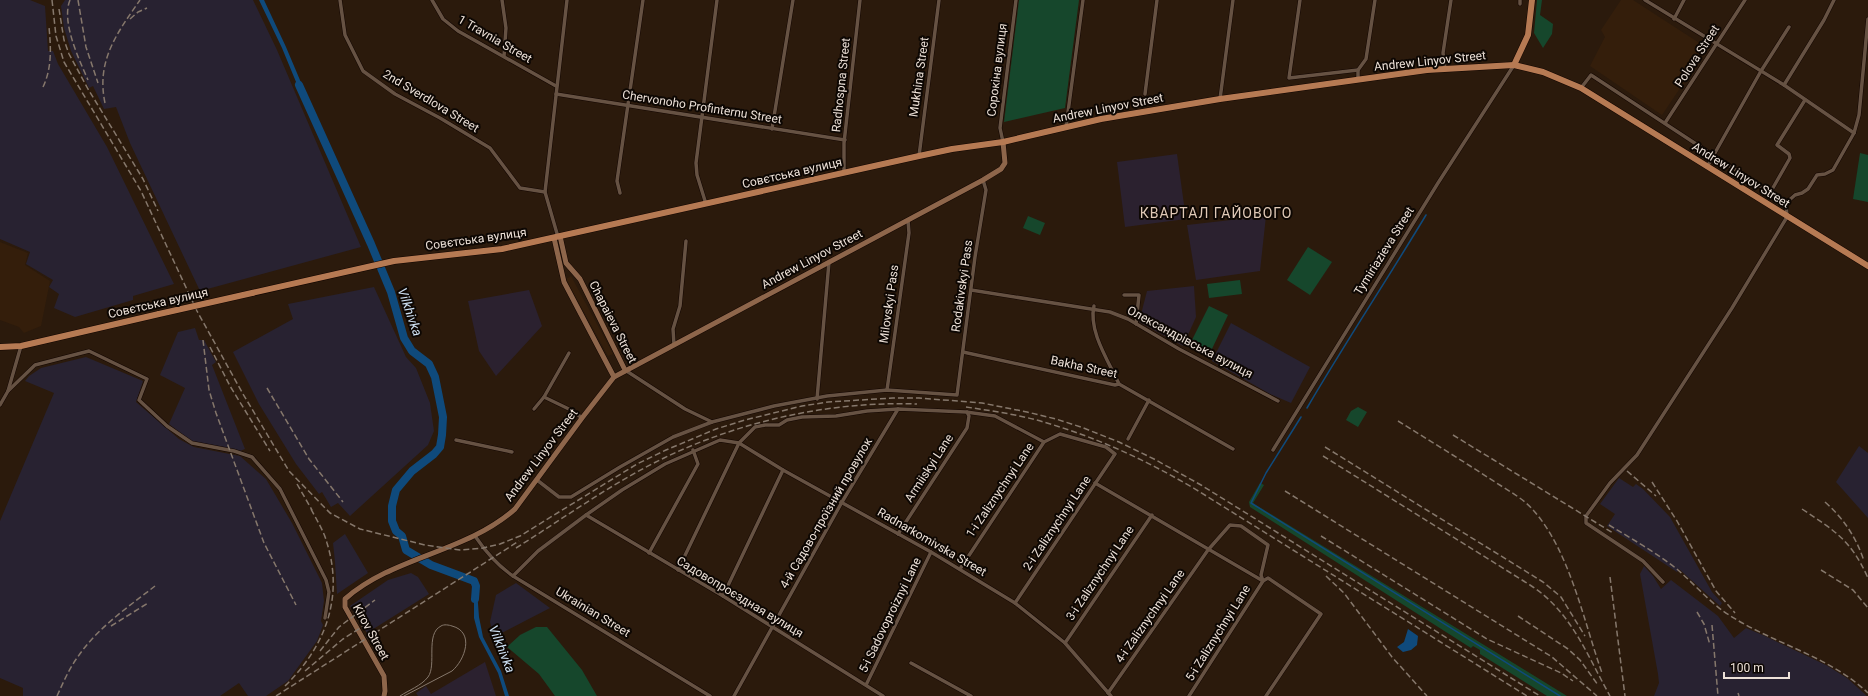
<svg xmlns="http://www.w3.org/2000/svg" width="1868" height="696" viewBox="0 0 1868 696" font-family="Roboto,sans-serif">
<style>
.built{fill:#341e0b}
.industrial{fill:#282231}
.education{fill:#2b212f}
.green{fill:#16472c}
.water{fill:#0f4a7c}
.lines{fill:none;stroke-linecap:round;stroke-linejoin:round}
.stream{stroke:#0f4a7c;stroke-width:1.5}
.river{stroke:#0f4a7c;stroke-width:8}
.street-casing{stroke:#120500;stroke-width:4.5}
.secondary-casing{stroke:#120500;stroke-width:6}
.primary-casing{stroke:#120500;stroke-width:7}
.street{stroke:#665243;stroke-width:3.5}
.secondary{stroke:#8e664b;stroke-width:5}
.primary{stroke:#b67a53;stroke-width:6}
.tram{stroke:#86786c;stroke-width:1}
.rail{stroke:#86786c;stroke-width:1.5;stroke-dasharray:6 3;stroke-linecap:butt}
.primary-bridge-casing{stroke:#120500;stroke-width:7;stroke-linecap:butt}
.primary-bridge{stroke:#b67a53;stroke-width:6}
.labels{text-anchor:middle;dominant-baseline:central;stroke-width:4;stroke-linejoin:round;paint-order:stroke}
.street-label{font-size:12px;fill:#ede1d8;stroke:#0d0703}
.water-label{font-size:13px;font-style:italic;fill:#d0e2f4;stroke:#0d0703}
.quarter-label{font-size:14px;letter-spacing:1px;fill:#e0c9b7;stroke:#0d0703}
</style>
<rect width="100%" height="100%" fill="#2b1a0c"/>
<!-- built -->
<g class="built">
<polygon points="1621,0 1633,0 1707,48 1662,115 1590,66 1605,37 1601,30"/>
<polygon points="0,242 28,253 25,265 50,281 41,326 24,333 19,327 0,320"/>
<polygon points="571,276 613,354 608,356 566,279"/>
</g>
<!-- industrial -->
<g class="industrial">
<polygon points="0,0 30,0 45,6 48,51 53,51 58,64 107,147 174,284 133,296 133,300 75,317 54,308 59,294 49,287 53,280 26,264 30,252 0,239"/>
<polygon points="65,0 253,0 277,50 361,247 200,291 130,143 116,107 104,109 93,86 89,88 71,51 64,28 61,6"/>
<polygon points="374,287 406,357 416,368 430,403 434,431 428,445 350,516 338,503 331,507 322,492 319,494 296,464 259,404 233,352 293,319 288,304"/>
<polygon points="1231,323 1310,367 1291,403 1270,394 1212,361"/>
<polygon points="195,328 199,340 204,340 216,362 212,365 245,449 240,451 191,441 169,424 185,388 160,375 178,332"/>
<polygon points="86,357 143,381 136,402 179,439 194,447 240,456 266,479 292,523 322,583 324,601 321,621 323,625 317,641 288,681 266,696 248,696 239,683 220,696 23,696 23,688 0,678 0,521 54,393 25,381 29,376 41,368"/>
<polygon points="1859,446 1868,453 1868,518 1836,482"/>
<polygon points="1619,478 1633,487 1636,484 1643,489 1670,517 1712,592 1722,603 1720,606 1679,569 1677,572 1607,526 1615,514 1600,504"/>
<polygon points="345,534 368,573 337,594 335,562 333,543"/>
<polygon points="1644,566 1653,576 1661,589 1671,580 1718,616 1734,638 1746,628 1765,636 1826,665 1847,678 1867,696 1654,696 1659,683 1658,674 1640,574"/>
<polygon points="411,573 418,577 429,594 367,633 350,606 388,580"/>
<polygon points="516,583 550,608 494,637 490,622 496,595"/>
</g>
<!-- education -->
<g class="education">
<polygon points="1177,154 1186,219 1125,227 1117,162"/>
<polygon points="1266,216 1260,271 1196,280 1187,225"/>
<polygon points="1194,286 1196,317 1183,346 1139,322 1147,291"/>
<polygon points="529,290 542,326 496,376 479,351 468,301"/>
<polygon points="485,662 496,696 418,696 416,693 426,686 431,694"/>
</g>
<!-- green -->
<g class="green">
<polygon points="1019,0 1079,0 1065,108 1004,122"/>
<polygon points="1537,0 1542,0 1540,15 1553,24 1552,34 1543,48 1534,33"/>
<polygon points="1860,153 1868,155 1868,202 1853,199"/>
<polygon points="1028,216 1045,223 1040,235 1023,228"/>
<polygon points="1308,247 1332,262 1310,295 1287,280"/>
<polygon points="1240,280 1242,294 1209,298 1207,284"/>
<polygon points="1209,306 1228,315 1211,351 1191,342"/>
<polygon points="1358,407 1367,412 1358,427 1346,420 1351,411"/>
<polygon points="1260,483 1264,485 1253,503 1256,505 1567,696 1547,696 1480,654 1480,650 1473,646 1471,648 1250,507 1249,502"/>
<polygon points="536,627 547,627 582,670 597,696 555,696 539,674 507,647 520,635"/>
</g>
<!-- water -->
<g class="water">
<polygon points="259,0 264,0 286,47 305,92 301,94 282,48"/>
<polygon points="474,589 477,590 479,617 483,637 501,671 509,696 505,696 498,673 479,637 474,618"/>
<polygon points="1408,629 1418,636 1417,645 1411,650 1403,652 1397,647 1404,642"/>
</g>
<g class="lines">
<!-- stream -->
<g class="stream">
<path d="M 1307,408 C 1345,343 1387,280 1426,215"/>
<polyline points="1301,417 1266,473 1251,503 1560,696"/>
</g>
<!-- river -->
<polyline class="river" points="299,85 371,244 391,292 404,338 412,351 429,364 435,377 443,417 442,435 440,447 434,454 412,471 396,490 392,506 392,521 396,531 402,536 406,550 431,565 474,581 476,586 475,599"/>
<defs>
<g id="street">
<polyline points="340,0 345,35 363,71 395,94 440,118 490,148 520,188 545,192"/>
<polyline points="432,0 443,19 458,31 556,86"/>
<polyline points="502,0 506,28 504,56"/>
<polyline points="1300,0 1289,78 1358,70"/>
<polyline points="1645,0 1784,85 1854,133"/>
<polyline points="1520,4 1520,0"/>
<polyline points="1674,19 1684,0"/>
<polyline points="1445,69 1443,53 1451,0"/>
<polyline points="1358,80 1358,70 1366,59 1375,0"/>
<polyline points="1784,85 1824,20 1834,0"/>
<polyline points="1581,88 1591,75 1786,203 1787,217 1732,308 1637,455 1610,483 1586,516 1586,523 1643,561 1663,582"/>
<polyline points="556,94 845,140"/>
<polyline points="1145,94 1157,0"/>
<polyline points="1220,99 1233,0"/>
<polyline points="1665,123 1745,0"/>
<polyline points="1066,127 1083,0"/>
<polyline points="772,129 793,0"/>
<polyline points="1003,142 1000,128 1016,0"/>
<polyline points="919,156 939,0"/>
<polyline points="1707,167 1761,71 1789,27"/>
<polyline points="844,173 844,143 860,0"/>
<polyline points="620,193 617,181 643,0"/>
<polyline points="1770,193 1790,158 1789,154 1777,145 1805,100"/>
<polyline points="1786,203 1795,195 1802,193 1808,189 1817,175 1825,174 1833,170 1854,133 1859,115 1868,19"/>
<polyline points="706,204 697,175 696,163 717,0"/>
<polyline points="558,237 545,192 567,0"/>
<polyline points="971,290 1110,312 1128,319 1179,349 1278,401"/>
<polyline points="1124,295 1139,295 1136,324"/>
<path d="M 1094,306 C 1088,331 1109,362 1119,384"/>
<polyline points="674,345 673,329 680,306 686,241"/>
<polyline points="963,352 1115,385 1119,384 1233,449"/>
<polyline points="625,370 685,409 712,422"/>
<polyline points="887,390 909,233 908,220"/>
<polyline points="8,391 35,365 89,351 147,379 139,400 167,426 192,443 234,451 252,457 280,489 326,580 329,592 325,618"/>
<polyline points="544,397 573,411 582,418"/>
<polyline points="817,399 829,262"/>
<polyline points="0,405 8,391 21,346"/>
<polyline points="534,409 544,397 569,353"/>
<polyline points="1128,439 1149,400"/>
<polyline points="456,440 512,452"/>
<polyline points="1273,450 1438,183 1514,65"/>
<polyline points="537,480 559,497 571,497 620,467 673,437 712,422 774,406 827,396 887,390 957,395 975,257 986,190 983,180"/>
<polyline points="1095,483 1263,581 1268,578 1321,614 1266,696"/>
<polyline points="586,515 723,596 883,696"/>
<polyline points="898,534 967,428 969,416 967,412"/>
<path d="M 475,536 C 485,551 497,565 513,576 L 710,696"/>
<polyline points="649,553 698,464 693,450"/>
<polyline points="960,569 1044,442"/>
<polyline points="678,570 739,443 755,427 765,425 779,425 787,420 802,417 836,416 867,411 898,409 966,412 995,416 1044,442 1060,434 1106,447 1115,454 1015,603"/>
<polyline points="513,576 538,551 586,515 622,490 665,464 720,440 739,443 783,470 931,552 1015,603 1065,643 1111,696"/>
<polyline points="723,596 783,470"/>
<polyline points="1065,643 1152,515"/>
<polyline points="911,663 971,696"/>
<polyline points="866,685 931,552"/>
<polyline points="1108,693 1208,550 1230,525 1241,526 1268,545 1261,575 1263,581 1189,696"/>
<polyline points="734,696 842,502 898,409"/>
</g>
<g id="secondary">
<polyline points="560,236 566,263 580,279 625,370"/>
<polyline points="554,238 564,282 614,377"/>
<path d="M 384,696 L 385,691 L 384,676 L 345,607 L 345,599 C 394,556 465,553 515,509 L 582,418 L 614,377 L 983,180 L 1001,169 L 1005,163 L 1003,142"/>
</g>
<g id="primary">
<polyline points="1514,65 1528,35 1532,0"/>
<polyline points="252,293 394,261 502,249 919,156 952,149 1003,142 1101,119 1220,99 1427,70 1514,65 1543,72 1581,88 1868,266"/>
<polyline points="0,347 21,346 159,314"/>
</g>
</defs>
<!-- street casing -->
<use href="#street" class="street-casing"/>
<!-- secondary casing -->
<use href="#secondary" class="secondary-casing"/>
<!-- primary casing -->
<use href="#primary" class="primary-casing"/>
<!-- street -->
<use href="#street" class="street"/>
<!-- secondary -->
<use href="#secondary" class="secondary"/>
<!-- primary -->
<use href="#primary" class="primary"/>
<!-- tram -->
<path class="tram" d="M 400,696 C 409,690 421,686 428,677 C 437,665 425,634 441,626 C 444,624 449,625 452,626 C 475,632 465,660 452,671 L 404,696"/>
<!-- rail -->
<g class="rail">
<polyline points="52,0 56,36 64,62 141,191 197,311 243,394 289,471 330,513 360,529 425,545 460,550 483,548 500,544 520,536 637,464 666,450 716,429 745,420 802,406 828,402 893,398 919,398 982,403 1027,412 1056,419 1081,427 1119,442 1154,459 1201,485 1540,696"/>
<path d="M 70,0 C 61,22 79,59 88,80"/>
<polyline points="78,0 86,47 98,83"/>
<polyline points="59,9 64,40 69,54 88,89 143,179 158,211"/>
<polyline points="130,19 138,12 147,8"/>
<path d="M 43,87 C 52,68 51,48 49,27"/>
<path d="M 105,103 C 96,61 117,33 140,0"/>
<polyline points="203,340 209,390 216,413 264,543 296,605"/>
<polyline points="210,347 230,386 270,451"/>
<polyline points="267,388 309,459 343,502"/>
<path d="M 966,407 C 993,411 1021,415 1047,423 C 1101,439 1152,463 1200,492 L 1527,696"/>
<path d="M 1398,421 C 1430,441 1463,461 1495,482 C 1509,491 1524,499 1534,511 C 1570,552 1584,622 1602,673"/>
<polyline points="1453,435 1613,533"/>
<polyline points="1325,447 1543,582 1561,597 1585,636"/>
<path d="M 1323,456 L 1530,585 C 1571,611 1587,655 1610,696"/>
<polyline points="1627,471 1656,496"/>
<polyline points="1652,482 1677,521 1716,591 1735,613"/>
<polyline points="297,484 312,510"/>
<polyline points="1285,491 1552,657 1597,696"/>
<path d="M 1825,502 C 1844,519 1856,537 1864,561"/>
<path d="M 1802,509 C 1835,531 1851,540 1868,578"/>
<path d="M 1609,525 C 1632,539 1657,553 1678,570 C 1693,583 1707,599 1723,611 C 1769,643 1827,654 1868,693"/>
<polyline points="1321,536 1487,639 1561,673 1573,681"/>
<path d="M 516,548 C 564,518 612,483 664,458 C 741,421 830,401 917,404"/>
<polyline points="1821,570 1853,590 1868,608"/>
<polyline points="1326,576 1344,593 1392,657 1427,696"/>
<polyline points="1610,577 1625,696"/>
<polyline points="1697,612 1704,624 1710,645"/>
<polyline points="1518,616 1568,649 1580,660 1598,685"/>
<polyline points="1712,625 1718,696"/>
<polyline points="111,626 148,603"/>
<polyline points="320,651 339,627 375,600"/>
<polyline points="305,671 343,639 365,625"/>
<path d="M 285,686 C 325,647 344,598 327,543 C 324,531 316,519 310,507"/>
<polyline points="1738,693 1739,696"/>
<path d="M 57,696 C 63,683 69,669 77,658 C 97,628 127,608 155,586"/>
<polyline points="276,696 519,541"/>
</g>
<defs>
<polyline id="primary-bridge" points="159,314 252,293"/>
</defs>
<!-- primary-bridge casing -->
<use href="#primary-bridge" class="primary-bridge-casing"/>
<!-- primary-bridge -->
<use href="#primary-bridge" class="primary-bridge"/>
</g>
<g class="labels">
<!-- street labels -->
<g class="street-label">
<text transform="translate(495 39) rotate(30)">1 Travnia Street</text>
<text transform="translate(1697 56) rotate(-57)">Polova Street</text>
<text transform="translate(1430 61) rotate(-6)">Andrew Linyov Street</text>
<text transform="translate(997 70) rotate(-83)">Сорокіна вулиця</text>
<text transform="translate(919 77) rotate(-82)">Mukhina Street</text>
<text transform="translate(841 85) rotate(-84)">Radhospna Street</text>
<text transform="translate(431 101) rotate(31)">2nd Sverdlova Street</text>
<text transform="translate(702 107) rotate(9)">Chervonoho Profinternu Street</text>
<text transform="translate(1108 108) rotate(-11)">Andrew Linyov Street</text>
<text transform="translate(792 173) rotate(-13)">Совєтська вулиця</text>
<text transform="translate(1741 175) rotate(32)">Andrew Linyov Street</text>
<text transform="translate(476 239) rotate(-8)">Совєтська вулиця</text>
<text transform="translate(1384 251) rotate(-58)">Tymiriazieva Street</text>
<text transform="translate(812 259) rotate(-28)">Andrew Linyov Street</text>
<text transform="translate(962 286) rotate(-82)">Rodakivskyi Pass</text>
<text transform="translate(158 303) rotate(-13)">Совєтська вулиця</text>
<text transform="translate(889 304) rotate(-82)">Milovskyi Pass</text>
<text transform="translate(613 322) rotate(63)">Chapaieva Street</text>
<text transform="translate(1190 342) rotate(28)">Олександрівська вулиця</text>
<text transform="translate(1084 367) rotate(12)">Bakha Street</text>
<text transform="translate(541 455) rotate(-53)">Andrew Linyov Street</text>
<text transform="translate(929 468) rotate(-57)">Armiiskyi Lane</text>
<text transform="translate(1000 490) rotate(-56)">1-i Zaliznychnyi Lane</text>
<text transform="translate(826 513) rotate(-60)">4-й Садово-проїзний провулок</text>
<text transform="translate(1057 523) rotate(-56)">2-i Zaliznychnyi Lane</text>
<text transform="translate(932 542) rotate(30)">Radnarkomivska Street</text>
<text transform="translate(1100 573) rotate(-56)">3-i Zaliznychnyi Lane</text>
<text transform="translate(740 597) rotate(31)">Садовопроєздная вулиця</text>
<text transform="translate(593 612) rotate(31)">Ukrainian Street</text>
<text transform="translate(890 615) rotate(-64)">5-i Sadovoproiznyi Lane</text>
<text transform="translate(1150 616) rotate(-55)">4-i Zaliznychnyi Lane</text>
<text transform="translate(371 632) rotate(61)">Kirov Street</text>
<text transform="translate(1218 633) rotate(-58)">5-i Zaliznychnyi Lane</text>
</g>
<!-- water labels -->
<g class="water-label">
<text transform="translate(410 312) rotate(71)">Vilkhivka</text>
<text transform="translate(502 649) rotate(68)">Vilkhivka</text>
</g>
<!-- quarter labels -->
<g class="quarter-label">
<text x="1216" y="213">КВАРТАЛ ГАЙОВОГО</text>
</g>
</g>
<!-- scale -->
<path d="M1724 672v6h65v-6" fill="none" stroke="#ede1d8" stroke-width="2"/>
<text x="1730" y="672" font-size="12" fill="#ede1d8" stroke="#0d0703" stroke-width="3" paint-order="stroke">100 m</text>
</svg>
